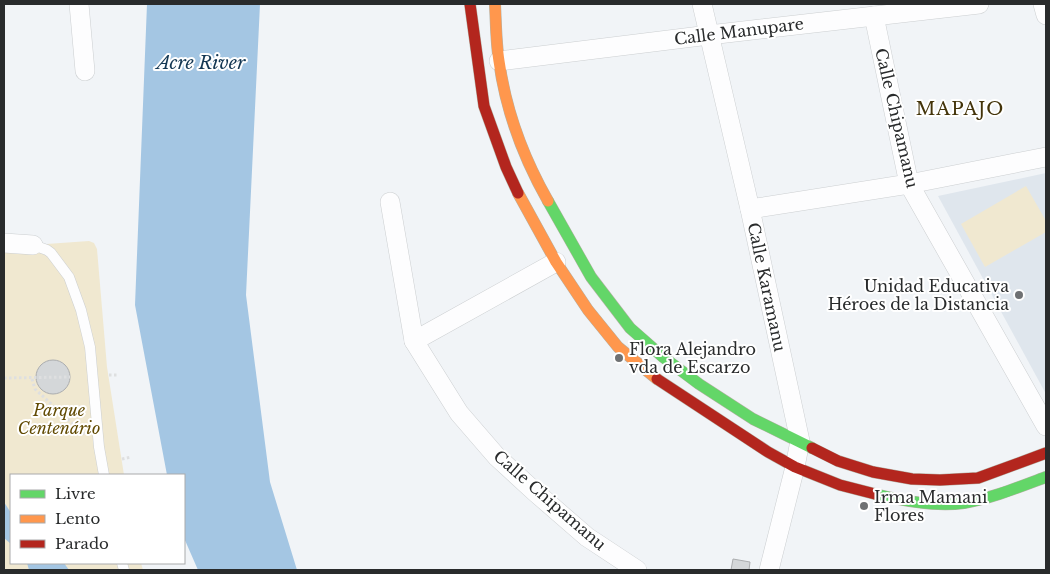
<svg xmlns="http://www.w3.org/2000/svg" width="1050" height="574" viewBox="0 0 1050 574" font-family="'Libre Baskerville',serif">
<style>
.built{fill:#dfe6ed}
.green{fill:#f0e8d0}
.water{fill:#a4c6e3}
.building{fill:#d4d7d9;stroke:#abadaf}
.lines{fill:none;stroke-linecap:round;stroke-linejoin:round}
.lane-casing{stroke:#cccfd1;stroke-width:11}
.street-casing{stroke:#cccfd1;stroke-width:20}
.fast-casing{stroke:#b4b1a4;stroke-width:12}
.slow-casing{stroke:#b4b1a4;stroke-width:12}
.jam-casing{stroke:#b4b1a4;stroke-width:12}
.path{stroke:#dedfe0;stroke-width:3;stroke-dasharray:2.5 2.5;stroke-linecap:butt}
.lane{stroke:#fdfdfe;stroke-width:10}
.street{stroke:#fdfdfe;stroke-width:19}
.fast{stroke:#63d668;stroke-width:11}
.slow{stroke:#ff974d;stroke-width:11}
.jam{stroke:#b3261e;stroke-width:11}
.poi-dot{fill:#6f7173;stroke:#fff;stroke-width:2}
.labels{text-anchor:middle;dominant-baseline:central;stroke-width:4;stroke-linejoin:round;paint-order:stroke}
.street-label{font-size:16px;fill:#292b2c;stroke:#fff}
.poi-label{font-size:16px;fill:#292b2c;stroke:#fff;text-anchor:start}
.park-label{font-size:16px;font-style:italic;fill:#614a02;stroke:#fff}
.water-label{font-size:18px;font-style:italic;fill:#133753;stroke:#fff}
.neighbourhood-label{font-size:18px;letter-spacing:1px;fill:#43340a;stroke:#fff}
</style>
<rect width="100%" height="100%" fill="#f1f4f7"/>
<!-- built -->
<polygon class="built" points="1046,173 1046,394 938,196"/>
<!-- green -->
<g class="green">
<polygon points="1026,186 1046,221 1046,232 985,267 961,224"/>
<polygon points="89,241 94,243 97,249 107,367 124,475 11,475 11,563 141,563 143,570 4,570 4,247"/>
</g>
<!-- water -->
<g class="water">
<polygon points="147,4 260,4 246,295 270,482 297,570 198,570 184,538 184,475 167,475 135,305"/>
<polygon points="4,502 11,513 11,544 4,538"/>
<polygon points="27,563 64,563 69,570 29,570"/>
</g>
<!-- building -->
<g class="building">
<circle cx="53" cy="377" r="17"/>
<polygon points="733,559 750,562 749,570 731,570"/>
</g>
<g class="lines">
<defs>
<g id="lane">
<polyline points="33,245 47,250 51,253 69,277 81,310 90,347 99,447 104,475"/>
<polyline points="122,563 124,570"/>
</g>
<g id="street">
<polyline points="79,4 85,71"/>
<polyline points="702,4 750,209 800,441 795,467 769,570"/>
<polyline points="1043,4 1046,15"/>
<polyline points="874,16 909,184 1046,426"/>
<polyline points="499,61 709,35 979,4"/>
<polyline points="390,202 414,341 459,413 497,457 534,491 587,537 637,570"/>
<polyline points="750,209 909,184 1046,157"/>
<polyline points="4,243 33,245"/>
<polyline points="414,341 556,262"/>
</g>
<g id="fast">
<polyline points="548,201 591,277 630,328 663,357 699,384 753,419 812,448"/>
<path d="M 875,494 C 903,501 935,507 964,503 C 993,498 1019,487 1046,477"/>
</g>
<g id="slow">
<path d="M 495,4 C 496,23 496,43 499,61 C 506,112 523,157 548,201"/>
<polyline points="518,193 556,262 588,310 618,347 657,379"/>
</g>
<g id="jam">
<polyline points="470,4 484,106 506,167 518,193"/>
<polyline points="657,379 768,452 795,467 840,485 875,494"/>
<polyline points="812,448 838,461 873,472 912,479 940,480 978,478 1046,453"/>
</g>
</defs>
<!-- lane casing -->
<use href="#lane" class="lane-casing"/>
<!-- street casing -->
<use href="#street" class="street-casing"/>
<!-- fast casing -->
<use href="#fast" class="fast-casing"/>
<!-- slow casing -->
<use href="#slow" class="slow-casing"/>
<!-- jam casing -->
<use href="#jam" class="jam-casing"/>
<!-- path -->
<g class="path">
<polyline points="109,375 117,375"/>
<polyline points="4,378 70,377"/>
<polyline points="32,379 35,389 85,435"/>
<polyline points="122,459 131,457"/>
</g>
<!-- lane -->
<use href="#lane" class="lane"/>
<!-- street -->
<use href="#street" class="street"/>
<!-- fast -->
<use href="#fast" class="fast"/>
<!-- slow -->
<use href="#slow" class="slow"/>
<!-- jam -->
<use href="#jam" class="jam"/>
</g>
<!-- markers -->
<g class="poi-dot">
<circle cx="1019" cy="295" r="5"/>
<circle cx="619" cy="358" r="5"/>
<circle cx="864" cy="506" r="5"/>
</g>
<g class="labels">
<!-- street labels -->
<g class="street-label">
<text transform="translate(739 31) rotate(-7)">Calle Manupare</text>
<text transform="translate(897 118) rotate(77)">Calle Chipamanu</text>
<text transform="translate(767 287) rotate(78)">Calle Karamanu</text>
<text transform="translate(550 500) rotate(41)">Calle Chipamanu</text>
</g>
<!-- poi labels -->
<g class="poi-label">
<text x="1009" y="286" text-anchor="end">Unidad Educativa<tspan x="1009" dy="18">Héroes de la Distancia</tspan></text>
<text x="629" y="349">Flora Alejandro<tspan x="629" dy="18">vda de Escarzo</tspan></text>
<text x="874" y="497">Irma Mamani<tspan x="874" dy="18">Flores</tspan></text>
</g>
<!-- park labels -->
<g class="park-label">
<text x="59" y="410">Parque<tspan x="59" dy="18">Centenário</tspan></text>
</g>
<!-- water labels -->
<g class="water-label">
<text x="201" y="63">Acre River</text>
</g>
<!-- neighbourhood labels -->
<g class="neighbourhood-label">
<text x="960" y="109">MAPAJO</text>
</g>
</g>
<!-- border -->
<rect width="1050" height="574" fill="none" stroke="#292b2c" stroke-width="10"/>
<!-- legend -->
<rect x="10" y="474" width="175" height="90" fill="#ffffff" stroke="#a9aaab"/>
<rect x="20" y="490" width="25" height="8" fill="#63d668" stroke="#a9aaab"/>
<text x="55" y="499" font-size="15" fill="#292b2c">Livre</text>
<rect x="20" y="515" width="25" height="8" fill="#ff974d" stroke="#a9aaab"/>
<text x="55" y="524" font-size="15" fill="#292b2c">Lento</text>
<rect x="20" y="540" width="25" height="8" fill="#b3261e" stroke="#a9aaab"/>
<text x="55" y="549" font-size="15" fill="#292b2c">Parado</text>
</svg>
